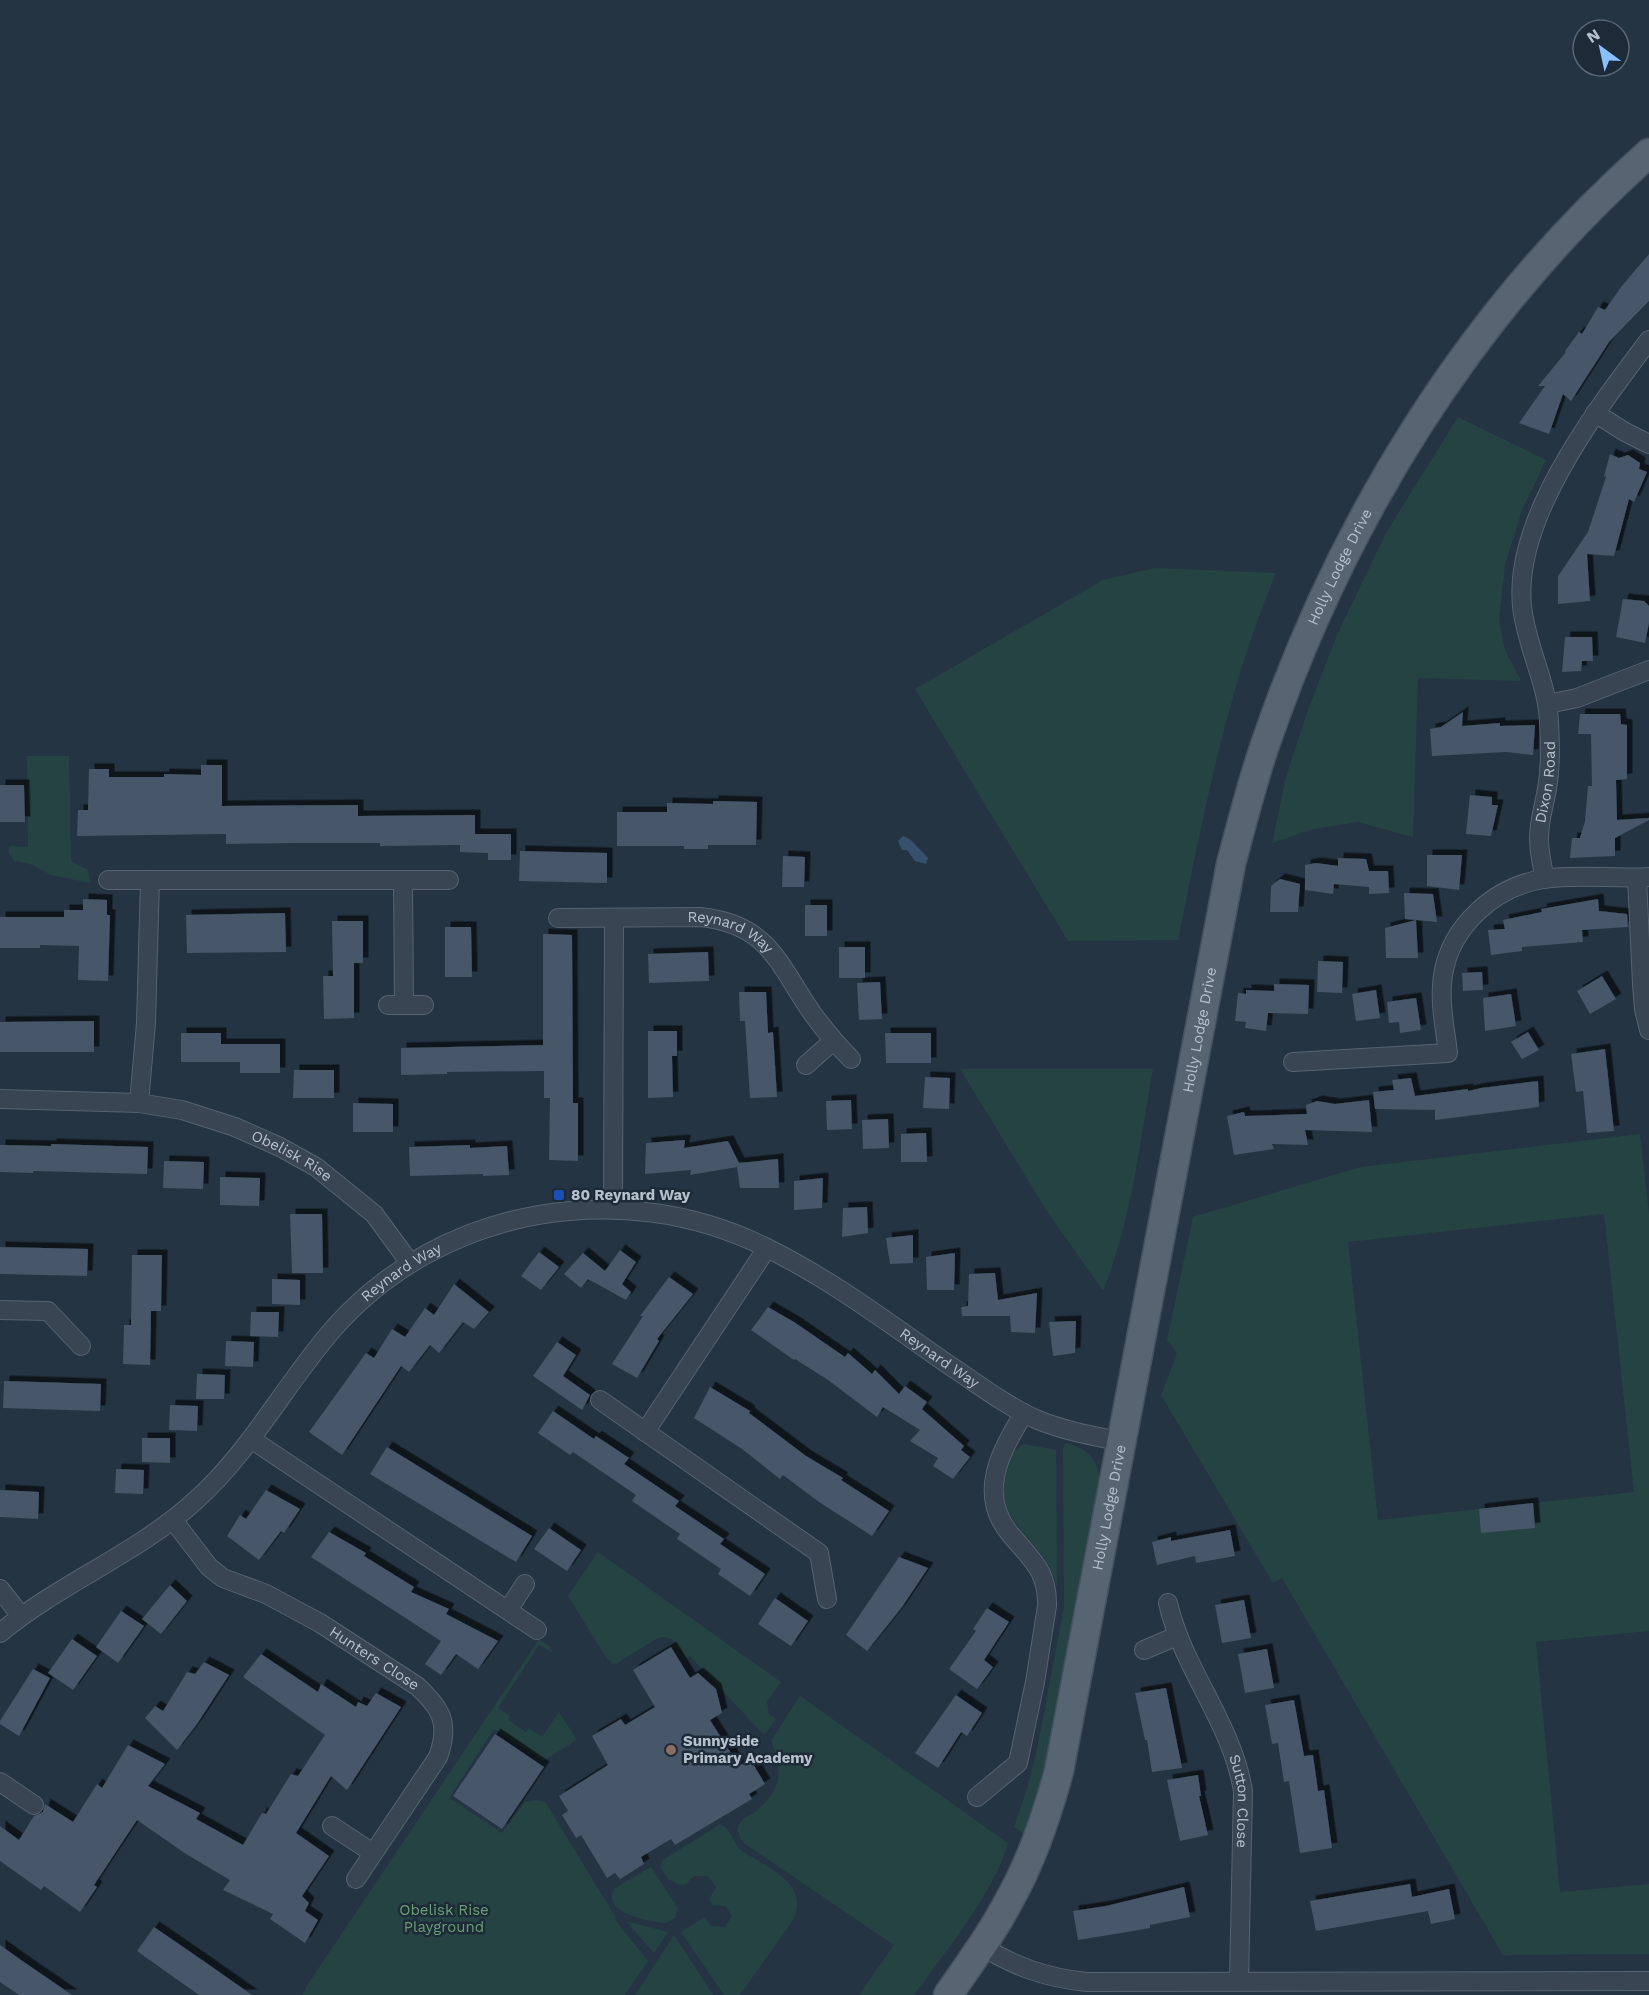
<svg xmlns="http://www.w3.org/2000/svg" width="1649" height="1995" viewBox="0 0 1649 1995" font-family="'Work Sans',sans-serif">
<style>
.green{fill:#264344;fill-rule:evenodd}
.water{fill:#37506c}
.building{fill:#465668;filter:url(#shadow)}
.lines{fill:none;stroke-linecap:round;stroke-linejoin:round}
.street-casing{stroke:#576370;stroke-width:20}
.primary-casing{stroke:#45515f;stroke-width:31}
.street{stroke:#394553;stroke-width:18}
.primary{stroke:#576573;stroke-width:28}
.transit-dot{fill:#1a4fb4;stroke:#1d2a38;stroke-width:2}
.education-dot{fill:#8d6e63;stroke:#1d2a38;stroke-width:2}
.labels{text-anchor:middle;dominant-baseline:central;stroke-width:5;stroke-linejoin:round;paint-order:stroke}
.street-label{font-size:15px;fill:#b6c0cd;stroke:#1d2a38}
.poi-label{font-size:15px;font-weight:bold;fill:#b6c0cd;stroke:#1d2a38;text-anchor:start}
.park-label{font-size:15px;fill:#6b9f73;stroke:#1d2a38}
</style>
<defs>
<filter id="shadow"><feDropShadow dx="5.5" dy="-5.5" stdDeviation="0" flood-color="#0009"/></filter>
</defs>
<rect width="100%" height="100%" fill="#243443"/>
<!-- green -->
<g class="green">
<polygon points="1458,417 1546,460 1522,510 1505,565 1499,620 1505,650 1521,681 1418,678 1413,837 1358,822 1313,829 1272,843 1286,777 1309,707 1337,635 1386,533"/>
<path d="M 1155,568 L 1276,573 C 1227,689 1203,816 1178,940 L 1068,941 L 915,689 L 1103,580 Z"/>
<polygon points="27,756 69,756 71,861 88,870 90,883 51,875 30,864 14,861 9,853 9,846 28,847"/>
<path d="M 960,1069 L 1153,1069 C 1140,1143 1131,1221 1103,1291 L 1045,1208 Z"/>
<path d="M 1640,1134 L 1649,1214 L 1649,1631 L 1536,1642 L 1560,1892 L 1649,1884 L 1649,1954 L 1503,1955 L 1282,1578 L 1273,1583 L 1161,1395 L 1177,1354 L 1167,1340 L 1193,1217 L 1361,1167 ZM 1604,1214 L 1634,1492 L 1378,1520 L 1348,1242 Z"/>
<path d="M 1066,1443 C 1086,1448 1097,1458 1100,1479 L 1060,1698 L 1042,1783 L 1025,1835 L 1014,1827 L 1028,1786 L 1037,1749 L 1064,1607 L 1063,1448 Z"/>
<path d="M 1024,1444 L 1056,1450 L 1057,1587 C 1053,1575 1049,1564 1041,1554 C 1018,1523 996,1513 1006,1469 C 1009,1458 1013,1450 1024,1444 Z"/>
<polygon points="598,1552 781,1682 767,1702 769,1714 776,1719 764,1735 690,1656 686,1658 672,1639 663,1637 658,1638 617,1663 613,1664 607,1659 568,1596"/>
<polygon points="539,1639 550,1647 553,1653 539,1645 498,1708 510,1716 508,1720 526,1732 529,1728 542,1737 559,1712 577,1740 543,1761 494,1729 449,1798 502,1833 525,1802 536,1800 546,1803 616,1918 615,1920 648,1961 625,1995 303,1995 306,1987"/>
<path d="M 800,1696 L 1008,1843 C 994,1893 945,1952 914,1995 L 859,1995 L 894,1945 L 745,1844 C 740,1839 735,1830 740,1823 C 743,1817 751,1816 755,1812 C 781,1791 784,1771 771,1741 Z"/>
<path d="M 719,1825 C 732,1827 732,1843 742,1851 C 766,1867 811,1884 793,1920 L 740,1995 L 724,1995 L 681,1932 L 704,1917 L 711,1926 L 725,1927 L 732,1916 L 726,1906 L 712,1905 L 709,1899 L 716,1887 L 708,1876 L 694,1876 L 686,1884 L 679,1885 L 668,1879 L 660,1867 L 663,1860 Z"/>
<path d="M 651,1867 L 678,1908 L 675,1918 L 666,1923 C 651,1922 599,1913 615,1888 Z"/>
<polygon points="626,1921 668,1932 654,1953"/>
<polygon points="674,1935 713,1995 635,1995"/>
</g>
<!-- water -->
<polygon class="water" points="903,836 911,840 928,858 926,864 915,861 907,850 902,850 898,841"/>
<!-- building -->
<g class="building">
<polygon points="1649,254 1649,301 1609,342 1571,401 1563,394 1549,434 1519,423 1545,386 1538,386 1566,352 1565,351 1579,332 1582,334 1598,307 1605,310 1621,287"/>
<polygon points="1610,454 1619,458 1628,455 1640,463 1639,469 1647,472 1634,502 1629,499 1614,556 1587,554 1590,601 1558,604 1558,576 1588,532 1606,477 1604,476"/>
<polygon points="1623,599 1644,601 1649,606 1649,623 1645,643 1616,637"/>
<polygon points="1565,637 1592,637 1593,661 1582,661 1581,671 1562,672"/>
<polygon points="1463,712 1462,726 1500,723 1500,726 1535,725 1533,755 1506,752 1432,756 1430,729 1441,727"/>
<polygon points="1580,714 1620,714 1621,724 1627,725 1627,779 1616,780 1617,820 1649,818 1649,820 1615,838 1615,856 1570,858 1572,838 1580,838 1585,821 1588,786 1592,786 1591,734 1578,734"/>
<polygon points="201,765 222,765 222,806 358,805 358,816 475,815 475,834 511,834 511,860 488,860 488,853 460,852 460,845 380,846 380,843 296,843 226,844 226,834 77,836 78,810 88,810 89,769 109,769 109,777 164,777 164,774 201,775"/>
<polygon points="0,785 24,785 25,822 0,822"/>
<polygon points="1470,795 1492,797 1492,805 1498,805 1491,836 1466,834"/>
<polygon points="713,801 757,802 756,845 708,845 708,849 684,849 684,846 617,846 617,812 667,812 667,803 713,804"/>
<polygon points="520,851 607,853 607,883 519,881"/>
<polygon points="1427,855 1462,855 1459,890 1427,886"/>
<polygon points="783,856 805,857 804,887 782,887"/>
<polygon points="1338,858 1366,859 1369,871 1388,871 1389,893 1369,894 1369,887 1334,884 1333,894 1305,890 1305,865 1316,863 1338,866"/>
<polygon points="1280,879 1300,884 1298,912 1270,912 1271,886"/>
<polygon points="1404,893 1433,894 1437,922 1416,920 1418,958 1386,958 1385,928 1416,920 1405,919"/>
<polygon points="83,899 107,900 107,915 110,915 108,981 78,980 79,946 40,945 40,948 0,948 0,917 64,917 64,910 83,910"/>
<polygon points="1598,899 1599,911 1627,914 1628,927 1582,930 1583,942 1522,947 1522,951 1491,955 1488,930 1505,929 1503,920 1542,912 1541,909"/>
<rect x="805" y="905" width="22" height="31"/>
<polygon points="285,913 286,952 187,953 186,915"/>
<polygon points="332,921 363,921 363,963 354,963 354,1018 324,1019 323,976 333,976"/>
<polygon points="445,927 471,927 472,977 445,977"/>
<polygon points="543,934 572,935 573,1103 578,1103 578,1161 549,1160 550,1098 544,1098 544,1071 447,1072 447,1074 401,1075 401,1048 543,1045"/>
<rect x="839" y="947" width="26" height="31"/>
<polygon points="708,952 709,981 649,983 648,954"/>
<polygon points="1318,961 1343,962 1342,993 1317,992"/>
<polygon points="1482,972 1483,990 1463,991 1462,973"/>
<polygon points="1602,976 1616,999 1590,1014 1577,991"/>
<polygon points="880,982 882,1019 859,1020 857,983"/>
<polygon points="1274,984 1309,985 1308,1014 1268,1013 1266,1031 1245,1028 1246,1022 1235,1021 1238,993 1246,994 1246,990 1274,991"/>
<polygon points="1376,990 1380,1018 1356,1021 1352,994"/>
<polygon points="739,992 766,992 768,1033 773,1032 777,1097 750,1098 745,1021 740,1021"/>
<polygon points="1511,994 1516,1026 1485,1031 1483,998"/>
<polygon points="1416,998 1421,1030 1400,1033 1399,1022 1389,1023 1387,1002"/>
<polygon points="94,1021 94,1052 0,1052 0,1022"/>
<polygon points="648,1031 677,1031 677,1056 672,1056 673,1097 648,1098"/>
<polygon points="1528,1032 1539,1050 1522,1059 1511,1042"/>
<polygon points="181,1033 221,1033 221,1044 280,1044 280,1073 240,1073 240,1062 181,1062"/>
<polygon points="885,1033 931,1033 931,1063 886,1063"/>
<polygon points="1605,1049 1614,1131 1587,1133 1583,1091 1576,1092 1571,1054"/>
<polygon points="294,1070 334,1070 334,1098 293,1098"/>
<polygon points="925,1077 950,1078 949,1109 923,1108"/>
<polygon points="1411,1078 1415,1096 1468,1089 1468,1091 1481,1088 1538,1081 1539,1107 1435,1120 1435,1110 1375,1109 1373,1092 1394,1090 1392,1080"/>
<polygon points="851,1100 852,1129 827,1130 826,1101"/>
<polygon points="1369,1100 1372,1132 1305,1130 1308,1145 1272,1144 1274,1149 1234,1155 1227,1116 1244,1112 1245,1116 1307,1114 1306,1105 1317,1101 1335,1104"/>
<polygon points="353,1103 393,1104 393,1132 353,1132"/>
<polygon points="888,1119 889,1148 863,1149 862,1120"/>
<polygon points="926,1133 927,1162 901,1162 901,1134"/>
<polygon points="685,1140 684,1148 728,1141 739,1163 778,1159 779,1188 740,1188 737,1167 690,1175 691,1170 645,1174 646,1143"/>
<polygon points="51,1144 148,1147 147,1174 33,1171 33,1173 0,1172 0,1145 51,1146"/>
<polygon points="470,1145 470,1148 507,1146 509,1175 483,1176 483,1174 410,1176 409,1147"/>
<polygon points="164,1161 204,1162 203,1189 163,1188"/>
<polygon points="220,1177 260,1178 259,1206 220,1205"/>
<polygon points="823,1178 822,1208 794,1210 794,1181"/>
<polygon points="867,1207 868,1233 842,1237 843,1208"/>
<polygon points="290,1214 322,1214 323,1273 292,1273"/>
<polygon points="913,1235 913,1263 890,1264 886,1238"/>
<polygon points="0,1247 88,1249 87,1276 0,1274"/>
<polygon points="620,1250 636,1262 622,1284 631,1292 626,1300 588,1279 581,1288 564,1274 583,1253 605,1271"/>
<polygon points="539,1252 559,1267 541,1290 521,1276"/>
<polygon points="955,1253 954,1290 927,1290 926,1257"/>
<polygon points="132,1255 162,1255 161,1311 151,1311 150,1365 123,1364 124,1325 131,1325"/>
<polygon points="995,1273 998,1300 1037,1293 1035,1333 1011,1332 1010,1316 962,1316 961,1307 968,1306 969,1274"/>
<polygon points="669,1277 693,1294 657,1339 659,1341 637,1378 612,1364 643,1316 640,1316"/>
<polygon points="272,1279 300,1280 300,1305 272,1304"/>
<polygon points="454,1284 489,1312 474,1329 463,1322 439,1353 430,1345 409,1372 401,1366 342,1455 309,1432 366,1353 374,1358 392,1329 405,1337 425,1308 434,1315"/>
<polygon points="768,1307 794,1322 845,1357 848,1353 872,1374 875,1370 899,1394 905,1386 927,1402 922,1409 964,1446 961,1450 970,1457 953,1479 933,1466 938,1458 910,1441 920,1430 883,1407 877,1417 828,1380 795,1359 794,1360 751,1330"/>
<polygon points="251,1312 279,1312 278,1337 250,1336"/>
<polygon points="1076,1321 1075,1353 1053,1356 1049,1322"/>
<polygon points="226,1341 254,1342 253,1367 225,1366"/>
<polygon points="557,1342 576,1355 563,1376 590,1395 582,1410 533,1376"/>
<polygon points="197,1374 225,1375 224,1399 196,1399"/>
<polygon points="4,1381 101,1384 100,1411 3,1408"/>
<polygon points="710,1387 750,1411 749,1413 806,1456 843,1478 841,1480 889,1511 872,1536 819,1502 783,1475 780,1479 742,1449 694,1418"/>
<polygon points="170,1405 198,1406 197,1431 169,1430"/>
<polygon points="553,1411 594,1439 596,1436 629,1458 624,1464 679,1501 675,1506 724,1539 720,1544 765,1574 750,1596 718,1574 721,1569 677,1539 680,1534 632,1501 636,1495 573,1452 570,1455 538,1433"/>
<polygon points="142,1438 170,1438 170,1463 142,1462"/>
<polygon points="387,1447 532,1536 516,1562 370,1474"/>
<polygon points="116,1469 144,1470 143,1494 115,1493"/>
<polygon points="0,1490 39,1492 38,1519 0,1517"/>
<polygon points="266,1490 300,1509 284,1533 281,1531 259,1560 227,1536 240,1515 246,1519"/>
<polygon points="1533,1503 1535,1528 1481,1533 1479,1509"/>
<polygon points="549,1528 581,1550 567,1571 534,1549"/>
<polygon points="1230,1530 1235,1556 1196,1563 1195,1556 1157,1565 1152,1542 1171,1537 1171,1541"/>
<polygon points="329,1532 366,1553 364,1556 414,1587 411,1592 449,1609 446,1614 498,1641 478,1669 456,1654 441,1675 425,1664 441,1641 311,1557"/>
<polygon points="899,1557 928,1568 902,1607 867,1651 846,1635"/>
<polygon points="170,1585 187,1601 161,1634 142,1619"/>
<polygon points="775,1598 808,1621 791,1646 758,1624"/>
<polygon points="1244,1600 1251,1638 1222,1643 1215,1605"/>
<polygon points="987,1608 1009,1622 984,1660 993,1667 977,1689 949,1669 976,1631 973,1629"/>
<polygon points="121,1611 144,1626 118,1663 96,1647"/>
<polygon points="72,1639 97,1656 73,1690 48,1673"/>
<polygon points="671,1647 690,1678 698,1673 716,1689 722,1713 710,1720 739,1766 750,1759 765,1784 749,1794 752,1799 675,1845 671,1839 641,1857 644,1864 620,1879 615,1873 607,1878 581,1835 576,1838 562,1815 568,1811 559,1796 608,1765 592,1736 621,1719 625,1725 655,1707 633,1670"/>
<polygon points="1267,1649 1274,1688 1245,1693 1238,1654"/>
<polygon points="261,1654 318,1692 321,1684 356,1707 358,1702 367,1706 376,1693 401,1707 347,1790 331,1776 296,1833 329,1856 302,1896 309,1903 305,1911 318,1920 305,1943 270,1919 273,1914 223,1890 230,1880 186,1854 137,1820 94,1885 97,1887 80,1912 44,1886 41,1890 0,1861 0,1826 19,1840 34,1816 43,1812 45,1804 73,1822 97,1784 102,1788 128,1745 165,1764 148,1786 200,1813 196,1819 243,1845 262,1813 266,1814 291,1774 298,1776 325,1735 243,1677"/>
<polygon points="204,1662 229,1675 197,1724 177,1750 145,1718 155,1706 163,1711 187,1672 195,1674"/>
<polygon points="33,1669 50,1678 19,1736 0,1724 0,1721"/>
<polygon points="1166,1688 1182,1768 1152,1772 1147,1740 1145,1740 1135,1693"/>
<polygon points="956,1695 982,1713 967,1736 961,1732 938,1768 915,1753"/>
<polygon points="1294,1700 1304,1756 1313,1755 1318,1791 1324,1790 1332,1848 1300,1853 1289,1781 1284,1782 1278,1743 1272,1744 1265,1705"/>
<polygon points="495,1734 544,1767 502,1829 453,1796"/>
<polygon points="1198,1775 1201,1796 1199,1796 1208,1835 1180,1841 1167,1780"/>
<polygon points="1410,1884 1412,1897 1449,1889 1455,1919 1431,1924 1428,1911 1316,1931 1310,1901"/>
<polygon points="1184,1887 1190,1917 1150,1925 1150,1928 1127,1932 1078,1940 1073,1911 1106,1906"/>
<polygon points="154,1927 205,1962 252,1995 199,1995 172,1976 137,1951"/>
<polygon points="0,1945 21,1960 72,1995 19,1995 0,1982"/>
</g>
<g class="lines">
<defs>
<g id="street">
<polyline points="1595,413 1625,432 1649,444"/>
<polyline points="1548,704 1577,698 1649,670"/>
<polyline points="1637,878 1642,984 1644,1009 1649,1030"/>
<path id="s1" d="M 1545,879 C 1542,866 1539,852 1539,838 C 1539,821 1544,806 1547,789 C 1551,766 1550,743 1549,721 C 1547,681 1526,646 1522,606 C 1513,517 1598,408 1649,340"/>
<polyline points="108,880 449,880"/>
<polyline points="403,881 404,1005"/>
<path id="s2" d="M 558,918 L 700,917 C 771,924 779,967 815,1017 C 826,1032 838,1046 851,1059"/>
<polyline points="388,1005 424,1005"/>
<path d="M 1293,1062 L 1448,1053 C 1445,1027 1439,1001 1443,975 C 1451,925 1495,887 1543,879 C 1577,874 1614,879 1649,877"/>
<polyline points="806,1065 833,1041"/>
<path id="s3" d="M 0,1099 L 139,1103 L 182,1110 L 235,1127 L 280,1147 L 316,1167 L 374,1214 L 410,1263"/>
<polyline points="139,1103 146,1023 150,880"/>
<polyline points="613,1209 614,918"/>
<polyline points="0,1310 48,1311 81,1346"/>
<polyline points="600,1400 819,1553 827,1599"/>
<polyline points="645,1432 767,1248"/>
<polyline points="251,1439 537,1630"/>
<path id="s4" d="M 173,1520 L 209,1567 L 223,1578 L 266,1594 L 320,1623 L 417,1686 C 442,1709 450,1724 438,1757 L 356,1879"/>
<polyline points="0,1589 21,1616"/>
<path id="s5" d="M 1168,1603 C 1183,1669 1232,1723 1243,1791 L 1239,1981"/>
<polyline points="508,1610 525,1584"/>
<path id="s6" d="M 0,1633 C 60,1583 137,1554 195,1501 C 251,1451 285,1384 334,1328 C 441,1207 621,1176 765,1247 C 831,1279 891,1325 952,1367 C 979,1385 1008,1407 1038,1420 C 1065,1431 1094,1436 1123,1442"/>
<polyline points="1144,1650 1177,1636"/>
<polyline points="0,1782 34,1805"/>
<path d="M 977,1797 L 1018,1763 L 1035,1682 L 1047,1606 C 1048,1571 1031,1559 1011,1535 C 976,1494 1001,1451 1024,1413"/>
<polyline points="332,1826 373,1853"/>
<path d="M 982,1946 C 1015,1967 1047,1978 1087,1982 L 1649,1981"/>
</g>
<g id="primary">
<path id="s7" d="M 948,1995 C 970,1963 993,1932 1011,1897 C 1033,1858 1047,1815 1059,1771 L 1231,864 C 1242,823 1252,782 1266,742 C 1343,518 1471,311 1649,153"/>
</g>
</defs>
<!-- street casing -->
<use href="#street" class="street-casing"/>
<!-- primary casing -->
<use href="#primary" class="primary-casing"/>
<!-- street -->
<use href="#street" class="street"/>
<!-- primary -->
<use href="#primary" class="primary"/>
</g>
<!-- markers -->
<rect class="transit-dot" x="553" y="1189" width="12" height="12" rx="3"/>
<circle class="education-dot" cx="671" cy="1750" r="6"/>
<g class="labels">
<!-- street labels -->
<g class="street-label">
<text stroke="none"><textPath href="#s7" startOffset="1492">Holly Lodge Drive</textPath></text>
<text stroke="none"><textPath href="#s1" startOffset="98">Dixon Road</textPath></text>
<text stroke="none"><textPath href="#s2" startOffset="176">Reynard Way</textPath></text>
<text stroke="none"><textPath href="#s7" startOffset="1006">Holly Lodge Drive</textPath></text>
<text stroke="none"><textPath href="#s3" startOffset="302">Obelisk Rise</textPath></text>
<text stroke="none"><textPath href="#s6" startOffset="546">Reynard Way</textPath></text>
<text stroke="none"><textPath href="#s6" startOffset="1136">Reynard Way</textPath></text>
<text stroke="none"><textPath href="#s7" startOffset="520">Holly Lodge Drive</textPath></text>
<text stroke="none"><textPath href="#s4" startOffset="249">Hunters Close</textPath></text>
<text stroke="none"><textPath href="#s5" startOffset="213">Sutton Close</textPath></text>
</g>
<!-- poi labels -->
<g class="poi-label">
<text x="571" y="1195">80 Reynard Way</text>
<text x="683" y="1741">Sunnyside<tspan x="683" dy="17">Primary Academy</tspan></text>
</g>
<!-- park labels -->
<g class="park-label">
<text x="444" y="1910">Obelisk Rise<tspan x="444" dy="17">Playground</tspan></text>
</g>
</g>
<!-- north arrow -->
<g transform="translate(1601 48) rotate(327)"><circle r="28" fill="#1d2a38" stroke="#5a6674" stroke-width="1.5"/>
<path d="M0-4.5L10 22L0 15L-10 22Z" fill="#88bfff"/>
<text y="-9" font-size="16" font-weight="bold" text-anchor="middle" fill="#b6c0cd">N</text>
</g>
</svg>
